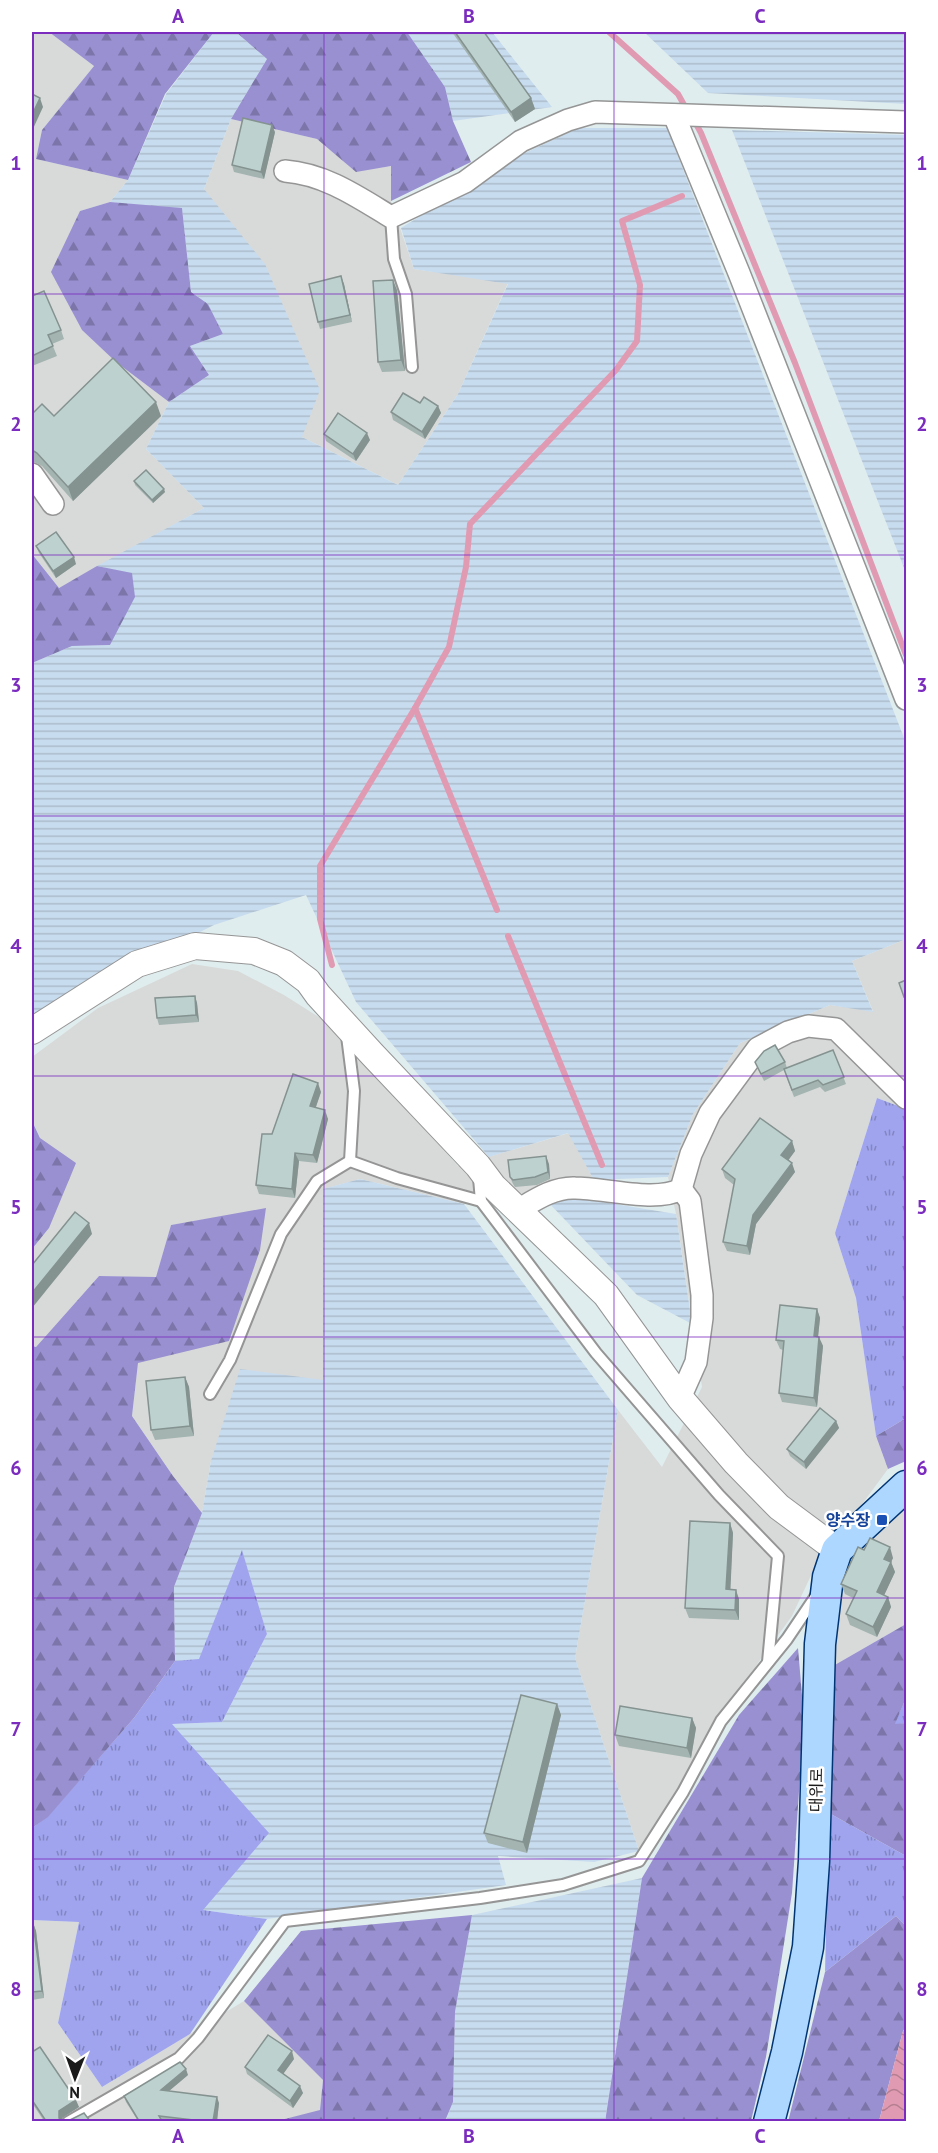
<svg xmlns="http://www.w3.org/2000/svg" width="938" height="2153" viewBox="0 0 938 2153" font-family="'PT Sans','Noto Sans KR',sans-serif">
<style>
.residential{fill:#d8dad9}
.farmland{fill:url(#farmland-rules)}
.grass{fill:url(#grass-tufts)}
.forest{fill:url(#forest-firs)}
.water{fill:url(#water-waves)}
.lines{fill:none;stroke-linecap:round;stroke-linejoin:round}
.stream{stroke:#e09bb3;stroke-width:6}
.service-casing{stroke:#959595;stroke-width:14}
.minor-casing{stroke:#959595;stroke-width:24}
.tertiary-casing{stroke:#959595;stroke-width:28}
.secondary-casing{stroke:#003575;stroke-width:33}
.service{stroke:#fff;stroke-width:10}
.minor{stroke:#fff;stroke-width:21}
.tertiary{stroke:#fff;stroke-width:26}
.secondary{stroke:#add7ff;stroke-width:30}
.wall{fill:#a3b4b1}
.shaded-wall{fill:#849290}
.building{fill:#bdd1ce;stroke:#849290;stroke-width:1.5}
.grid{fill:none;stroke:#7b2cbf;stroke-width:1.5;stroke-opacity:0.55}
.transit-dot{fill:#1a4fb4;stroke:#fff;stroke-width:2}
.labels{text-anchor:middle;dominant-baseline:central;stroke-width:5;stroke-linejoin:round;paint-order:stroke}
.transit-label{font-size:16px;font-weight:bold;fill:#164399;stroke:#fff;text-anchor:end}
.street-label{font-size:16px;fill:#1b1b1b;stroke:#fff}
.neatline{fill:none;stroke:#7b2cbf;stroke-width:2}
.grid-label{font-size:20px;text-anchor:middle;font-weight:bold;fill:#7b2cbf}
</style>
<defs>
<pattern id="farmland-rules" width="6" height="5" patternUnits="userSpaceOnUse" patternTransform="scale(1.5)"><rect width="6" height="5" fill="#c8dcef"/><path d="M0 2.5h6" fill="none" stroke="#abbccc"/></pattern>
<pattern id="grass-tufts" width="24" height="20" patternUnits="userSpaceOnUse" patternTransform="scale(1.5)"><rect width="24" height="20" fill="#a0a4ee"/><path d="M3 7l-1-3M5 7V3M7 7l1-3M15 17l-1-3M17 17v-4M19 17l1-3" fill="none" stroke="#8285c0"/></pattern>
<pattern id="forest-firs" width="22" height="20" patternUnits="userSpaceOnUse" patternTransform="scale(1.5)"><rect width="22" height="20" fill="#9990d1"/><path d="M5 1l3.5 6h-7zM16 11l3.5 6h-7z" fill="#7c75a9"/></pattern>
<pattern id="water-waves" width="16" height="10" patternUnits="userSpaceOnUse" patternTransform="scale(1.5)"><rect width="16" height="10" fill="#e09bb3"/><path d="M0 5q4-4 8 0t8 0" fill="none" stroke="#b57e91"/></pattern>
</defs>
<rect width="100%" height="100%" fill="#e0edee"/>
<!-- residential -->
<g class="residential">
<polygon points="32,32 49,32 94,66 42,130 36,159 128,180 110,202 80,211 116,362 169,402 146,449 204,508 59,588 32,554"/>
<polygon points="231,119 317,139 356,171 392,166 391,201 414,269 508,283 458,394 398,485 302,437 204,189"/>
<polygon points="906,939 906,1109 877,1098 835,1233 856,1298 876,1436 888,1469 814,1569 792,1616 760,1660 639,1851 575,1658 618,1410 662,1467 702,1387 676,1214 668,1177 693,1114 740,1043 830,1005 873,1011 852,961"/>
<polygon points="192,964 238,971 284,995 333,1026 458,1166 569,1133 594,1180 464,1204 360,1179 324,1189 323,1381 211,1461 202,1513 173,1476 132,1416 138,1362 229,1340 266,1209 171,1225 156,1278 99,1276 36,1347 32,1346 32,1249 49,1228 40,1137 32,1121 32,1057 98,1008"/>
<polygon points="906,1502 906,1624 833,1666 835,1591 863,1539"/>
<polygon points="32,1920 79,1922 58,2023 102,2087 244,2001 323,2080 320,2111 277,2121 32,2122"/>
</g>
<!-- farmland -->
<g class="farmland">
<polygon points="214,32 236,32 267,59 231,119 204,189 265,264 320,390 302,437 398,485 458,394 508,284 414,269 401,228 514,158 579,128 667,128 906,743 906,939 852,961 873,1012 830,1005 740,1043 693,1114 668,1177 594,1180 568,1133 489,1157 356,1002 306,895 214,925 32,1016 32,663 72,646 110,645 132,574 97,566 204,508 146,449 169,402 209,375 190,346 223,334 208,304 191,292 182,209 110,202 128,180 166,94"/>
<polygon points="407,32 492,32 552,107 453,121 445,87"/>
<polygon points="644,32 906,32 906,104 708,93"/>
<polygon points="732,130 906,135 906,573"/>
<polygon points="360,1179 464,1204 618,1410 575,1658 639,1851 594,1862 498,1856 506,1885 267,1919 203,1910 171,1724 222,1722 267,1634 242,1551 199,1660 175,1661 174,1587 202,1513 211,1461 240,1369 323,1380 323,1189"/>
<polygon points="578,1198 676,1214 692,1324 637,1295 546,1200"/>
<polygon points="642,1878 605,2121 445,2122 453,2102 455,2012 472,1915"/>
</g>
<!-- grass -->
<g class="grass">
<polygon points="877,1098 906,1109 906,1418 876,1436 856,1298 835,1233"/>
<polygon points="242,1550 267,1634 222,1722 172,1724 269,1833 203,1910 267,1919 190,2034 102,2087 58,2023 79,1922 32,1920 32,1828 48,1816 134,1718 175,1661 199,1659"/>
<polygon points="906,1698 906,1723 894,1725"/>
<polygon points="829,1813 906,1856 906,1926 896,1916 825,1972"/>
</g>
<!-- forest -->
<g class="forest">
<polygon points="49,32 214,32 165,94 128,180 36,159 42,130 94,66"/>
<polygon points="236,32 407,32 445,87 453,121 471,162 391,201 391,166 356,172 317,139 231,119 267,59"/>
<polygon points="110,202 182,208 191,292 208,304 223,334 190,346 209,375 169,402 116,362 82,330 51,272 80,211"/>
<polygon points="32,554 59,588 97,566 132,573 135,597 110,645 72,646 32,663"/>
<polygon points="32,1121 40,1138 76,1163 49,1228 32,1249"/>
<polygon points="266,1208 260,1250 229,1341 138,1363 132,1416 173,1476 202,1513 174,1587 175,1661 134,1718 48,1817 32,1828 32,1346 36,1347 99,1276 156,1277 171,1225"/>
<polygon points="906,1418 906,1461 888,1469 876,1436"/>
<polygon points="906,1624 906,1698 895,1724 906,1723 906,1856 829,1813 833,1666"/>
<polygon points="798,1648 804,1719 792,1893 766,2057 751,2121 605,2122 642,1878 739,1715"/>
<polygon points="472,1915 455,2012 453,2102 445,2121 277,2121 320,2110 323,2080 244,2001 301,1931"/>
<polygon points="896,1916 906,1926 906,2027 903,2031 879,2121 788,2122 825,1972"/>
</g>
<!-- water -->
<polygon class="water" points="906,2027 906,2121 879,2121 903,2031"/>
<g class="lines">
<!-- stream -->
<g class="stream">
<polyline points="609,32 678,94 688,112"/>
<polyline points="694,120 701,133 795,363 906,655"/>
<polyline points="415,708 497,910"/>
<polyline points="508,936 602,1165"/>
<polyline points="332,965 320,919 320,866 415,708 449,647 466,567 470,524 616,370 637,341 640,285 622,221 682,196"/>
</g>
<defs>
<g id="service">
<polyline points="391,217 394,259 406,294 412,367"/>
<polyline points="347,1036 354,1091 350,1161"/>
<polyline points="479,1178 481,1201 596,1353 719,1495 778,1556 768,1662"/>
<polyline points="210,1394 230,1360 281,1234 317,1181 350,1161 397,1178 481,1201"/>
<polyline points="68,2122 179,2058 198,2038 285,1921 480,1898 563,1885 639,1861 683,1792 721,1721 787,1639 818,1593"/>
</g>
<g id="minor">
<polyline points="674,115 739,273 906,699"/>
<path d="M 285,171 C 325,174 358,197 391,217 L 465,182 L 521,141 L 568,120 L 595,112 L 906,122"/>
<polyline points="32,474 53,504"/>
<path d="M 518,1210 C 535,1200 554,1187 575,1188 C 604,1188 656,1203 681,1189 L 691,1154 L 710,1113 L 758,1048 L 788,1032 L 808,1026 L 836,1029 L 906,1098"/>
<polyline points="680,1398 696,1362 702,1318 702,1295 690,1201 681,1189"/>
</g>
<polyline id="tertiary" points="32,1031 137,964 195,946 254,951 284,963 308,981 318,995 372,1054 478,1166 493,1186 606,1295 680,1398 736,1463 779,1507 837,1550"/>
<polyline id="secondary" points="769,2122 787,2052 808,1947 814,1861 820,1644 828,1577 837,1550 906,1486"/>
</defs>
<!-- service casing -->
<use href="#service" class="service-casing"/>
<!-- minor casing -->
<use href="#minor" class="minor-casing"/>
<!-- tertiary casing -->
<use href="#tertiary" class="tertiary-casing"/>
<!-- secondary casing -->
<use href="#secondary" class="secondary-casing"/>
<!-- service -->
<use href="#service" class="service"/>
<!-- minor -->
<use href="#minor" class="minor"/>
<!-- tertiary -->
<use href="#tertiary" class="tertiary"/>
<!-- secondary -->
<use href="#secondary" class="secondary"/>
</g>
<!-- wall -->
<g class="wall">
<polygon points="452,32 484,32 531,98 535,109 515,122"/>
<polygon points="275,132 264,179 234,172 232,165"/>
<polygon points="344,284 352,322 320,329 318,322"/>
<polygon points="397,290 405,371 382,372 378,362"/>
<polygon points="32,296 61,330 64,339 52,344 57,356 32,366"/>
<polygon points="420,403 438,406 441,413 425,439 393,420 391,412"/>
<polygon points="32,414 54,416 161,416 73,501 42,466 32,461"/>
<polygon points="324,434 370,440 356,461 326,441"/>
<polygon points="134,481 165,492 153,503 135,485"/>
<polygon points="36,546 76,564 56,578 39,553"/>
<polygon points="195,996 197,1003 199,1022 159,1025 157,1018"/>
<polygon points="833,1050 846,1084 825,1092 820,1087 794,1097 784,1070 764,1081 755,1062 785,1062 787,1068"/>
<polygon points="321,1092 316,1107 328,1119 317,1163 299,1161 295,1198 259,1194 256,1185 272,1134"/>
<polygon points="792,1141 795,1151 788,1160 795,1172 756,1224 750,1255 727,1251 723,1242 734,1185 725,1178 722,1169"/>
<polygon points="549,1164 550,1179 537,1185 515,1187 513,1184 510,1177"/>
<polygon points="817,1309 820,1318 818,1337 823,1346 817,1407 782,1402 779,1393 783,1350 780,1349 776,1340"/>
<polygon points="185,1377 189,1387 194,1436 155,1440 151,1430"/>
<polygon points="836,1421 839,1428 806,1469 790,1456 787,1449"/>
<polygon points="730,1523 733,1533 730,1589 739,1599 739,1620 689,1618 685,1608"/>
<polygon points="864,1550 893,1558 891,1562 895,1572 884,1595 888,1597 891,1607 877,1637 850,1625 846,1614 853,1598 845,1594 841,1584"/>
<polygon points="557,1704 561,1715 527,1853 488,1843 484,1833"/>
<polygon points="692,1718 696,1728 691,1758 619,1746 615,1735"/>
<polygon points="33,1923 36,1931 44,1998 32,2000 32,1924"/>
<polygon points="32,2052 79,2107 62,2118 62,2120 64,2121 44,2121 32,2103"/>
<polygon points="294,2059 283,2074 303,2093 293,2108 247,2074 245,2067"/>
<polygon points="188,2075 169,2091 219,2103 217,2121 138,2121 126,2102 124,2096"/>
</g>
<!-- shaded-wall -->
<g class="shaded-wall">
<polygon points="40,98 43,107 32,131 32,115"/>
<polygon points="531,98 535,109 515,122 511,112"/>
<polygon points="272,125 275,132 264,179 261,172"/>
<polygon points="341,276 344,284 352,322 350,315"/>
<polygon points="393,280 397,290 405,371 401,360"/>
<polygon points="156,402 161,416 73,501 68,487"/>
<polygon points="438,406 441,413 425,439 422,432"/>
<polygon points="367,433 370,440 356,461 353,454"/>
<polygon points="164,489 165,492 153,503 152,500"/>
<polygon points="74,557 76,564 56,578 53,571"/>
<polygon points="195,996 197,1003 199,1022 196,1015"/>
<polygon points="318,1083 321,1092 313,1115 310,1106"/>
<polygon points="325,1110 328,1119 317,1163 313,1155"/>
<polygon points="792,1141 795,1151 785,1165 781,1155"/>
<polygon points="295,1153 299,1161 295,1198 292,1189"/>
<polygon points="546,1156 549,1164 550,1179 548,1172"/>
<polygon points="792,1163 795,1172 756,1224 750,1255 747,1246 753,1215"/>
<polygon points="89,1223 92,1234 32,1308 32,1293"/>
<polygon points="817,1309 820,1318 817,1346 814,1336"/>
<polygon points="819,1337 823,1346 817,1407 814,1398"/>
<polygon points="185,1377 189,1387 194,1436 190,1426"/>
<polygon points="836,1421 839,1428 806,1469 804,1462"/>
<polygon points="730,1523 733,1533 730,1599 726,1589"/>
<polygon points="890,1547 893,1558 891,1562 895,1572 881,1602 877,1592 884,1559"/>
<polygon points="736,1590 739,1599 739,1620 735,1610"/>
<polygon points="888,1597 891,1607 877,1637 873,1627"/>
<polygon points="557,1704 561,1715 527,1853 523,1842"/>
<polygon points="692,1718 696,1728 691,1758 687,1748"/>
<polygon points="33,1923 36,1931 44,1998 42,1991"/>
<polygon points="292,2051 294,2059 281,2077 278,2070"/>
<polygon points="186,2069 188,2075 163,2096 161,2090"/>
<polygon points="300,2086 303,2093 293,2108 290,2101"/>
<polygon points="217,2097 219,2103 217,2121 213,2121"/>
<polygon points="76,2100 79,2107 62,2118 62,2121 59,2118 59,2111"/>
</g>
<!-- building -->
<g class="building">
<polygon points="455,32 484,32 531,98 511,112"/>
<polygon points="32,94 40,98 32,115"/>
<polygon points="243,118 272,125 261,172 232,165"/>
<polygon points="341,276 350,315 318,322 309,284"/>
<polygon points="393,280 401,360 378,362 373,281"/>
<polygon points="44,291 61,330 48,335 53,346 32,356 32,296"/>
<polygon points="113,358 156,402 68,487 37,453 32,450 32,414 42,404 54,416"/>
<polygon points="403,393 420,403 424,397 438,406 422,432 391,412"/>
<polygon points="338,413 367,433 353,454 324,434"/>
<polygon points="146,470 164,489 152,500 134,481"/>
<polygon points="56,532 74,557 53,571 36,546"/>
<polygon points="906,980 906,996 904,997 899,983"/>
<polygon points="195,996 196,1015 157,1018 155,998"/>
<polygon points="775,1045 785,1062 761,1074 755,1062 764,1051"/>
<polygon points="833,1050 844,1077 823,1085 818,1080 792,1090 784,1069"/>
<polygon points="293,1074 318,1083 310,1106 325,1110 313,1155 295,1153 292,1189 256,1185 262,1134 272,1134"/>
<polygon points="760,1118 792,1141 781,1155 792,1163 753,1215 747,1246 723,1242 735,1179 722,1169"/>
<polygon points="546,1156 548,1172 535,1177 513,1180 510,1177 508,1160"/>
<polygon points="75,1212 89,1223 32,1293 32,1265"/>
<polygon points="780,1305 817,1309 814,1336 819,1337 814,1398 779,1393 784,1341 776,1340"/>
<polygon points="185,1377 190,1426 151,1430 146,1381"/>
<polygon points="820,1408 836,1421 804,1462 787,1449"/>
<polygon points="690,1521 730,1523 726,1589 736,1590 735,1610 685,1608"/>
<polygon points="870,1538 890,1547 884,1559 891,1562 877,1592 888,1597 873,1627 846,1614 857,1591 841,1584 858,1547 864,1550"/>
<polygon points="521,1695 557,1704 523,1842 484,1833"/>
<polygon points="620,1706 692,1718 687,1748 615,1735"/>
<polygon points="33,1923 42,1991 32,1992 32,1924"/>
<polygon points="268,2035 292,2051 278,2070 300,2086 290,2101 245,2067"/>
<polygon points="40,2047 76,2100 59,2111 59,2118 64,2121 46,2121 32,2100 32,2052"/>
<polygon points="180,2062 186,2069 161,2090 217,2097 213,2121 202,2121 159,2116 162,2121 139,2121 124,2096"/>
<polygon points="84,2113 90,2121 68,2121"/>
</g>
<!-- grid -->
<path class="grid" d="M 324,32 L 324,2122M 614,32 L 614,2122M 32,294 L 906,294M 32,555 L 906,555M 32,816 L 906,816M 32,1076 L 906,1076M 32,1337 L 906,1337M 32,1598 L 906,1598M 32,1859 L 906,1859"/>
<!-- markers -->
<rect class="transit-dot" x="876" y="1514" width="12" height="12" rx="3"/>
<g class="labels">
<!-- transit labels -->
<g class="transit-label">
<text x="870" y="1520">양수장</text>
</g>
<!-- street labels -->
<g class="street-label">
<text transform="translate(816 1790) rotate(-89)">대위로</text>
</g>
</g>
<!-- border -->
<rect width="938" height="2153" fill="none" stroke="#ffffff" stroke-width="66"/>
<!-- north arrow -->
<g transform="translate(75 2078) rotate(181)" stroke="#ffffff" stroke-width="4.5" paint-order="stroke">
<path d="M0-4.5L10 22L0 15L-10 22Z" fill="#1b1b1b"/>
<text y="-9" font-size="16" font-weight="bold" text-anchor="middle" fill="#1b1b1b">N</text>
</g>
<rect x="33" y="33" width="872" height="2087" class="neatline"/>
<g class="grid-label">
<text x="178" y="23">A</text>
<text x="469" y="23">B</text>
<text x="760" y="23">C</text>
<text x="16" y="170">1</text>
<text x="922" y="170">1</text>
<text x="16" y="431">2</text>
<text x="922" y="431">2</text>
<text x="16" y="692">3</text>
<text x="922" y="692">3</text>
<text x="16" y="953">4</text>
<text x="922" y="953">4</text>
<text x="16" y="1214">5</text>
<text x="922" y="1214">5</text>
<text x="16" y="1475">6</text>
<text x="922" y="1475">6</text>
<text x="16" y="1736">7</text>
<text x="922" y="1736">7</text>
<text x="16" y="1996">8</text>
<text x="922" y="1996">8</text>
<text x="178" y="2143">A</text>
<text x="469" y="2143">B</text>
<text x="760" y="2143">C</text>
</g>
</svg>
